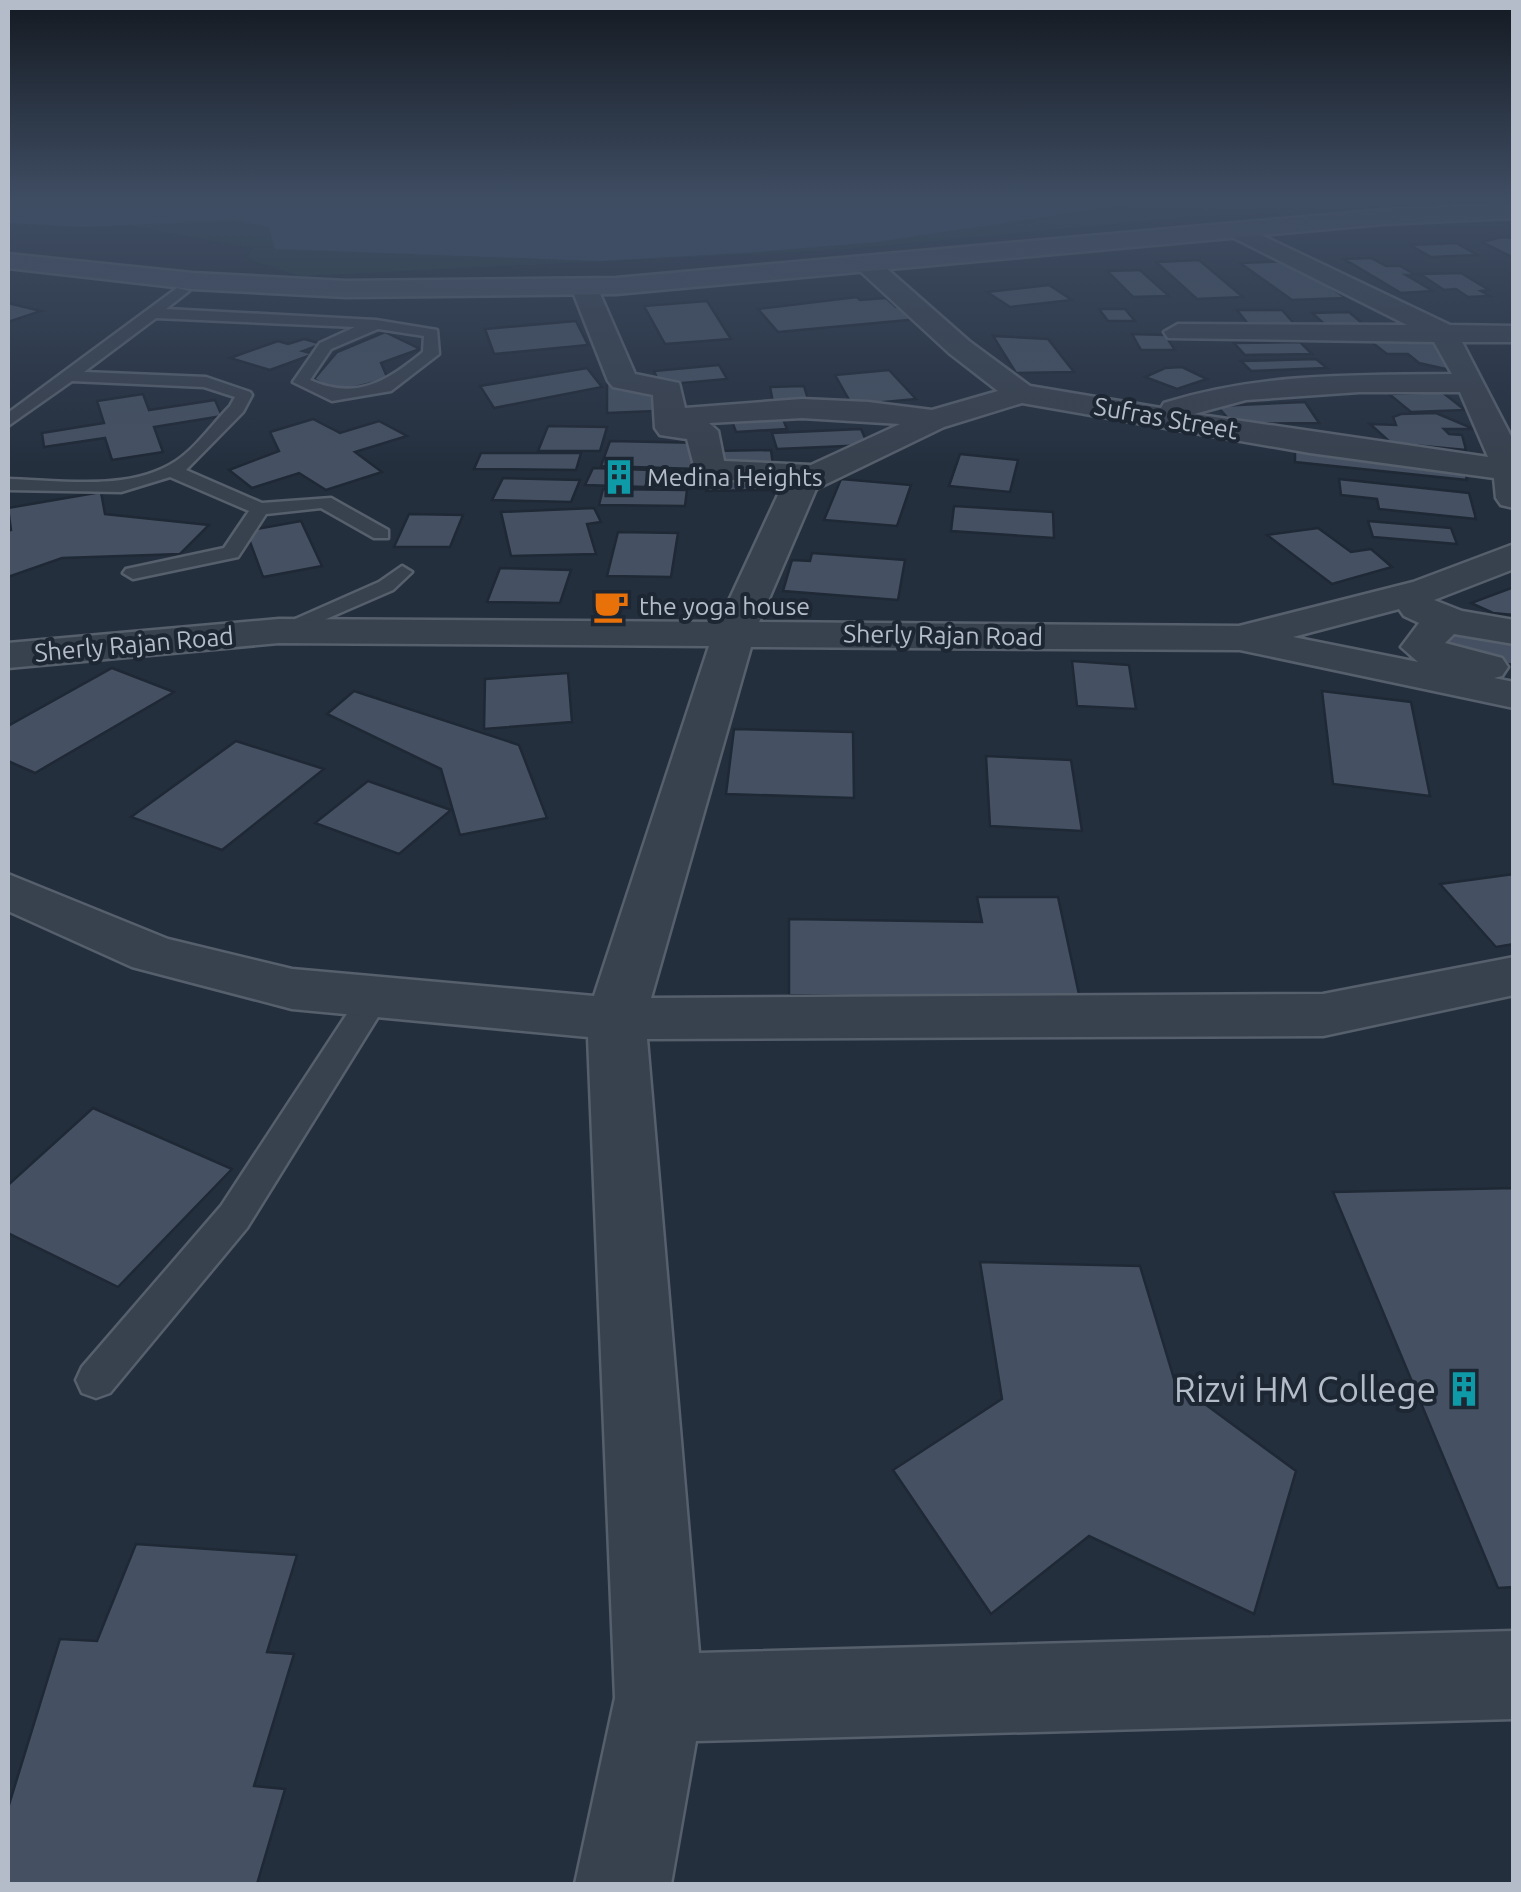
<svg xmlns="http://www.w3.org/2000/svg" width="1521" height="1892" viewBox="0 0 1521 1892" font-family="Ubuntu,sans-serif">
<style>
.green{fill:#263c3f}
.water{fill:#394c67}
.building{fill:#455162;stroke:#1f2835;stroke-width:2.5}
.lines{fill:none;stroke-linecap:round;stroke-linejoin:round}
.service-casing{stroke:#565f6c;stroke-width:5}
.minor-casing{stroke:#565f6c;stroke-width:5}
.secondary-casing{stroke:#565f6c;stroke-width:5}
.service{fill:#38414e;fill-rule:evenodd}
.minor{fill:#38414e;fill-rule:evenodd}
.secondary{fill:#465061;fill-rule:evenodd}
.labels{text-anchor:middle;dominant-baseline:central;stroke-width:8;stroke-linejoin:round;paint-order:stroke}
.far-street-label{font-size:25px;fill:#b4bcc9;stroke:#1d2633}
.far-poi-label{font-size:25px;fill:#b4bcc9;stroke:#1d2633;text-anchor:start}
.near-poi-label{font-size:35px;fill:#b4bcc9;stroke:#1d2633;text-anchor:end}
</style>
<rect width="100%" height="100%" fill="#242f3e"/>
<!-- green -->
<polygon class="green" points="8,201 1444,201 1283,215 1274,209 836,250 298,276 247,258 253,248 127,225 8,223"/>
<!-- water -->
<polygon class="water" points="8,201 1149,201 877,242 757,252 600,261 275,249 269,227 234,220 85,227 8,223"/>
<!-- building -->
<g class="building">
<polygon points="1502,237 1514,238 1514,258 1482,242"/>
<polygon points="1456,243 1478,255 1431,257 1410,245"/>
<polygon points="1371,258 1386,266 1400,266 1416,275 1406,275 1433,291 1401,293 1344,259"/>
<polygon points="1199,260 1243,297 1197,299 1156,262"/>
<polygon points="1291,261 1346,298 1292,300 1240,263"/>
<polygon points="1140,270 1169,296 1133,297 1107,271"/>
<polygon points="1461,273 1489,290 1481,291 1490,296 1468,297 1456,289 1444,290 1420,274"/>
<polygon points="1049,285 1072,300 1010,307 987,292"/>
<polygon points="857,297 860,300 886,298 896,307 905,306 919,319 778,332 758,309"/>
<polygon points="707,301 731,339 665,344 644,306"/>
<polygon points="8,303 41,311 8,322"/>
<polygon points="1099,309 1125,309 1135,321 1108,321"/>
<polygon points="1237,310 1282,310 1299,329 1205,329 1202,324 1248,324"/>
<polygon points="1349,312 1369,329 1331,330 1312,313"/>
<polygon points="576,321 588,345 494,354 485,329"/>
<polygon points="385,332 420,349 381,363 388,379 335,392 314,379 337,352"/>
<polygon points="1132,334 1165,335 1175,350 1141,350"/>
<polygon points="993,336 1048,339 1074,372 1016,373"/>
<polygon points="304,339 322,344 303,351 314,354 270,370 230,358 278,341 288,344"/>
<polygon points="1438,339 1459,372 1419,363 1408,354 1387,354 1370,341"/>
<polygon points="1300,342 1312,354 1245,355 1234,343"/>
<polygon points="1316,359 1327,368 1251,371 1241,361"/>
<polygon points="719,365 727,379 660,385 654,371"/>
<polygon points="1182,367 1207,379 1177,389 1145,377 1165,368"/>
<polygon points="587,368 602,387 494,408 480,386"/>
<polygon points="889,370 916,399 852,405 835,375"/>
<polygon points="639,381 679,410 607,413 607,382"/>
<polygon points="804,386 810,406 774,408 770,387"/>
<polygon points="1442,392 1465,410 1411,412 1389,394"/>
<polygon points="143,394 149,410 215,400 222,416 154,427 163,452 112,460 105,438 44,447 42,433 104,423 97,401"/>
<polygon points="1305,402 1319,423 1233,424 1217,406"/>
<polygon points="1436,413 1474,429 1444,429 1449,434 1462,435 1466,450 1391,443 1370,424 1396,425 1393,417 1401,414"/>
<polygon points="781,414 787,429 736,432 730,416"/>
<polygon points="313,419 340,433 379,421 407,436 355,452 382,472 326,490 299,473 252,488 229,470 279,451 270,432"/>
<polygon points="548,426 607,427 600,451 538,451"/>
<polygon points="861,429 868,445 777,449 772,433"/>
<polygon points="610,441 704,443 698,469 601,466"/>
<polygon points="1295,447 1464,466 1467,480 1295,462"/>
<polygon points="771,450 773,465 713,466 712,451"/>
<polygon points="481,453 581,453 576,470 474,469"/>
<polygon points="960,454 1018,460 1010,492 949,486"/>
<polygon points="593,468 652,470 645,487 585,485"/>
<polygon points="707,476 771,476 772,490 706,491"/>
<polygon points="503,478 580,480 571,502 492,500"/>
<polygon points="841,479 911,485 897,526 824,520"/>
<polygon points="1339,479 1469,493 1476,519 1379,509 1377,499 1341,495"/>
<polygon points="603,489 687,490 685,506 599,505"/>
<polygon points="101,492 105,514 209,525 180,554 62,558 8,577 8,531 11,530 8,508"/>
<polygon points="954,506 1053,512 1054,538 951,531"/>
<polygon points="594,508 601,522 587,524 596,554 511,556 501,512"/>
<polygon points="409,514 463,515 450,547 394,547"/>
<polygon points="301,521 322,566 263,577 246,531"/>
<polygon points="1368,521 1451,528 1457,544 1373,537"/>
<polygon points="1318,528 1351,552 1371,549 1392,567 1332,584 1267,535"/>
<polygon points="618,532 678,533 671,577 607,576"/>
<polygon points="812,553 905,560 898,600 783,591 792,560 810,561"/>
<polygon points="500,568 571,570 560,603 487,602"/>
<polygon points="1514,587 1514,615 1493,613 1471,603"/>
<polygon points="1445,630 1514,642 1514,665 1443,653"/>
<polygon points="1072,661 1129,665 1136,709 1077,706"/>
<polygon points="112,668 174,692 35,773 8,761 8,726"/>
<polygon points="568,673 572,722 484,729 485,679"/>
<polygon points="354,691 519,745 547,818 460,835 441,769 327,714"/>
<polygon points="1322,691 1411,702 1430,796 1333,784"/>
<polygon points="734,729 853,732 854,798 726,794"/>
<polygon points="236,741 324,769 222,850 131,817"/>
<polygon points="986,756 1071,760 1082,831 990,826"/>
<polygon points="368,781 451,810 399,854 315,823"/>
<polygon points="1514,874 1514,944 1496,947 1440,884"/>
<polygon points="977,897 1058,897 1080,999 789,995 789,919 982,922"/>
<polygon points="93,1108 232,1169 118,1287 8,1233 8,1185"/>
<polygon points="1514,1188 1514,1587 1498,1588 1333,1192"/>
<polygon points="980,1262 1140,1266 1175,1382 1296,1471 1254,1614 1089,1536 991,1614 893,1470 1002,1399"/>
<polygon points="136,1544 297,1555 267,1652 294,1654 254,1786 285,1789 257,1884 8,1884 8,1808 60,1639 97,1641"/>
</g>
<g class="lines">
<defs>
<g id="service">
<path d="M 177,288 L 189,291 L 166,309 L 376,320 L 437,330 L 439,354 L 391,391 L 332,401 L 293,382 L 320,343 L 355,327 L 156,318 L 84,372 L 206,377 L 250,392 L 252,395 L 243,412 L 186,470 L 262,503 L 331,498 L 388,530 L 388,538 L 374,538 L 321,508 L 266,514 L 238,557 L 133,579 L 123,573 L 126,569 L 224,548 L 249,511 L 170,477 L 121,492 L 8,490 L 8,479 C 60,480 129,492 176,461 C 196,448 213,423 230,406 L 235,397 L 204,387 L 72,381 L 8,426 L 8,413 ZM 378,329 L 424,336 L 423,352 C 387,381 357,401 310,380 L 331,349 Z"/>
<polygon points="402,566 412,572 393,590 287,636 279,638 268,631 379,582"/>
<polygon points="375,985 386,988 391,996 247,1228 110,1393 96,1398 82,1393 76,1380 82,1367 221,1206 364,988"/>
</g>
<path id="minor" d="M 1236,223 L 1450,325 L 1514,326 L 1514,342 L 1462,342 L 1514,442 L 1514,508 L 1501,505 L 1496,498 L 1494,478 L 1310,453 L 1022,403 L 944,427 L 816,489 L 759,622 L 1239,626 L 1413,582 L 1514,544 L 1514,569 L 1434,600 L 1462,611 L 1514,620 L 1514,644 L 1454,634 L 1445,643 L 1502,658 L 1508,667 L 1502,676 L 1494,678 L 1514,682 L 1514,708 L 1240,650 L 751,647 L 651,998 L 1323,994 L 1514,957 L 1514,995 L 1323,1036 L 647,1039 L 699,1653 L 1514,1631 L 1514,1719 L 696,1741 L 671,1884 L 575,1884 L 615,1698 L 588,1037 L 292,1009 L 132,967 L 8,911 L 8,874 L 168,939 L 292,969 L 594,996 L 709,646 L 279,643 L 8,668 L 8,643 L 279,619 L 719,622 L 783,484 L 697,477 L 687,439 L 660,435 L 655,428 L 653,395 L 613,387 L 608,381 L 571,287 L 584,279 L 597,287 L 635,374 L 679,383 L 685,408 L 802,399 L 868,402 L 932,410 L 998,391 L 949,353 L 859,270 L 856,265 L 868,258 L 877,260 L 969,341 L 1030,386 L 1161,408 L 1164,403 C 1259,373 1353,375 1452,374 L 1434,342 L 1168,338 L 1164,332 L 1178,324 L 1407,325 L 1228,235 L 1225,230 ZM 1359,392 L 1460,392 L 1488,457 L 1194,414 L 1246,400 ZM 802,418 L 900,424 L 811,465 L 724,461 L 718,431 L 709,423 ZM 1399,609 L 1404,616 L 1419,623 L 1401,647 L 1418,662 L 1293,637 Z"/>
<polygon id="secondary" points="1514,204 1514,218 1383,224 616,294 346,297 192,289 8,268 8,254 192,273 346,281 616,278 1383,210"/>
</defs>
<!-- service casing -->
<use href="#service" class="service-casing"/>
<!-- minor casing -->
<use href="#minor" class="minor-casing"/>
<!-- secondary casing -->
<use href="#secondary" class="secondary-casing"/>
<!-- service -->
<use href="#service" class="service"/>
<!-- minor -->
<use href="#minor" class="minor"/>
<!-- secondary -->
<use href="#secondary" class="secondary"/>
</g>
<!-- sky -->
<linearGradient id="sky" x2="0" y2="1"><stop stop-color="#141a22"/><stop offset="0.43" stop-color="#3f4d63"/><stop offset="1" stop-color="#3f4d63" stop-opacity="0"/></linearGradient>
<rect width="1521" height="465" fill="url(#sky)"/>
<!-- icons -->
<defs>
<symbol id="building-bare" viewBox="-9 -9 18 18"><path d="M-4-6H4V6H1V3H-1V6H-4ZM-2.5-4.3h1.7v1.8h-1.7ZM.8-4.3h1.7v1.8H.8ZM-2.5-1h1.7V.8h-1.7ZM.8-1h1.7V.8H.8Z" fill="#0f9aa8" stroke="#1d2633" stroke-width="2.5" paint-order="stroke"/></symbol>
<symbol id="cafe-bare" viewBox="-9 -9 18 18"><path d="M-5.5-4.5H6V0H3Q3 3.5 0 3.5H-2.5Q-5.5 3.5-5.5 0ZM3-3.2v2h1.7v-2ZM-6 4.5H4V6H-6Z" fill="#e8710a" stroke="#1d2633" stroke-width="2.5" paint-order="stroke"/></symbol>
</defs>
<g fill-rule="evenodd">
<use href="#building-bare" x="594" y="452" width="50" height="50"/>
<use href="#cafe-bare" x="586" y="581" width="50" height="50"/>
<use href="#building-bare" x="1439" y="1364" width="50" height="50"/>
</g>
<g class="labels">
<!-- far-street labels -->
<g class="far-street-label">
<text transform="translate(1166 418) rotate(10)">Sufras Street</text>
<text transform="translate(943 635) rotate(1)">Sherly Rajan Road</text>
<text transform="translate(134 644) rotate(-5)">Sherly Rajan Road</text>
</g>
<!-- far-poi labels -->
<g class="far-poi-label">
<text x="647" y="477">Medina Heights</text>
<text x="639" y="606">the yoga house</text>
</g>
<!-- near-poi labels -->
<g class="near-poi-label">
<text x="1436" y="1389">Rizvi HM College</text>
</g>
</g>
<!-- border -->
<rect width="1521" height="1892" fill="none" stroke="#b4bcc9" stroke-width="20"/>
</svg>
